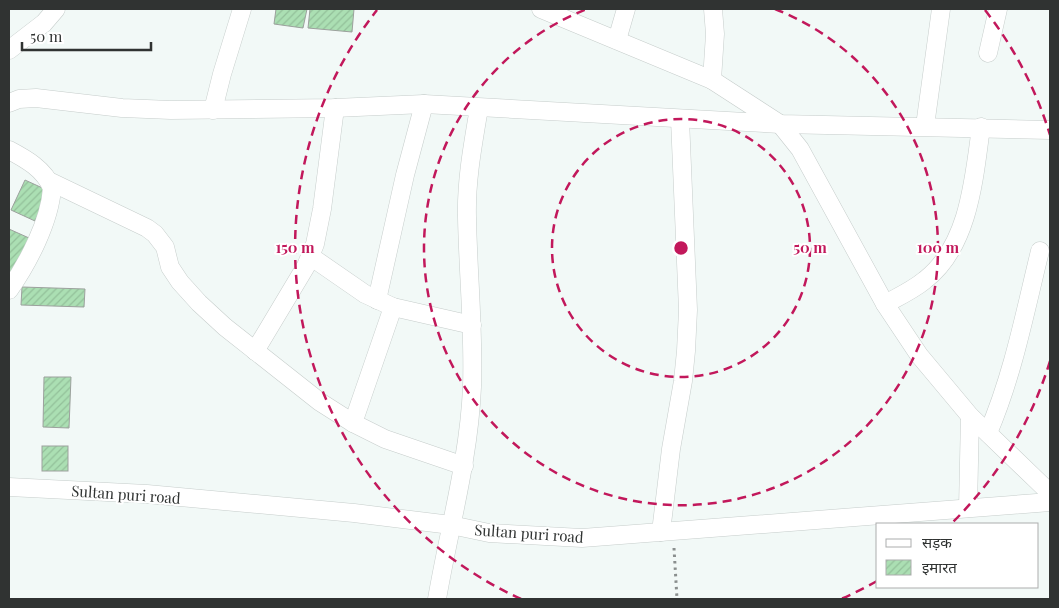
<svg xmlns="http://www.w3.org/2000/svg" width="1059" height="608" viewBox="0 0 1059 608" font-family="'Playfair Display','Noto Sans Devanagari',serif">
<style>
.building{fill:url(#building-hatch);stroke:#9ca19d}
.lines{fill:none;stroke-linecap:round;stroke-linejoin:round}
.minor-casing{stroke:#c6cdcb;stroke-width:19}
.path{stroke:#8a8f8e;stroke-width:3;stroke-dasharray:2.5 4;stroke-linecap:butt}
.minor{stroke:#fff;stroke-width:18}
.ring{fill:none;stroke:#c2185b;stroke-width:2.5;stroke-dasharray:9 6}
.labels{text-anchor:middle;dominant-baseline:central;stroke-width:4;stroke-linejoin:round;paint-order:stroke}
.street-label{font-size:15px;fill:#303332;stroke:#fff}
.centre{fill:#c2185b;stroke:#fff;stroke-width:2.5}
.ring-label{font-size:15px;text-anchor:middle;font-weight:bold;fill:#c2185b;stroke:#fff;stroke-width:4;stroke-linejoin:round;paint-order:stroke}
</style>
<defs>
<pattern id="building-hatch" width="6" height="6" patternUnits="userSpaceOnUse" patternTransform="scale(1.25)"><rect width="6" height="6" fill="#abdfb3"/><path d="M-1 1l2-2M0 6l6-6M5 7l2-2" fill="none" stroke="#93c09a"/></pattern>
</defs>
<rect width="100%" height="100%" fill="#f2f9f7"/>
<!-- building -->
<g class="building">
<polygon points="276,9 307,9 303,28 274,24"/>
<polygon points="310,9 354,9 352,32 308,28"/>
<polygon points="25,180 49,191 35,221 11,210"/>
<polygon points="9,229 29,238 13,274 9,272"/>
<polygon points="22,287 85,289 84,307 21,305"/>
<polygon points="44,377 71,377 69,428 43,427"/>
<rect x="42" y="446" width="26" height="25"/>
</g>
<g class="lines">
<defs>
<g id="minor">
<polyline points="541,9 712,80 780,124 800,149 885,304 919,355 970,416 1050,493"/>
<polyline points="617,40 626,9"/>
<polyline points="9,50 44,23 56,9"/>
<polyline points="988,53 998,9"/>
<polyline points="712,80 715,34 713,9"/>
<polyline points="9,103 19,99 36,98 122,108 171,110 335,108 424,104 780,124 1050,130"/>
<polyline points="213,110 222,74 242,9"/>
<polyline points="925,126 941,9"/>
<path d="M 9,150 C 26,159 44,169 52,188 C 50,221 28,263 9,290"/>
<polyline points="49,181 147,228 155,234 165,247 170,267 180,282 199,303 225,327 320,402 353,423 385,439 464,466"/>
<polyline points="310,256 365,294 393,307 472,325"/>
<polyline points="377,300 405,175 424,104"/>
<path d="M 885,304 C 898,297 913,290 925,280 C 969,246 974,179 981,127"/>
<polyline points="255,351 306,266 315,244 322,209 335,108"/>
<polyline points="353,423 393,307"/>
<path d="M 988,433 C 1013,375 1025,312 1040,251"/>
<polyline points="9,487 147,494 354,513 451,525 489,533 582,538 1050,502"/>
<polyline points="968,508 970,416"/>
<polyline points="661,532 671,449 683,381 686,351 688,310 680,119"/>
<path d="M 437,599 C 449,529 469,459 472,387 C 474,330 468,274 467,217 C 466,180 473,144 479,108"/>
</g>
</defs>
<!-- minor casing -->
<use href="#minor" class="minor-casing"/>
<!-- path -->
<polyline class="path" points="674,548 677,599"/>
<!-- minor -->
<use href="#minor" class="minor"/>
</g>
<!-- distance rings -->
<g class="ring">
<circle cx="681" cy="248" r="129"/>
<path d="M775 9A257 257 0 1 1 587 9"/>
<path d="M1050 361A386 386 0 0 1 952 523M877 581A386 386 0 0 1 841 599M521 599A386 386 0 0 1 377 10M985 10A386 386 0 0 1 1050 135"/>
</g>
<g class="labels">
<!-- street labels -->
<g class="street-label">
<text transform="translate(126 494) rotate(4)">Sultan puri road</text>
<text transform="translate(529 533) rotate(4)">Sultan puri road</text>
</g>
</g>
<circle cx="681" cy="248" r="8" class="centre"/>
<g class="ring-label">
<text x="810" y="253">50 m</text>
<text x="938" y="253">100 m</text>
<text x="295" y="253">150 m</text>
</g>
<!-- border -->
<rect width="1059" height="608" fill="none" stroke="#303332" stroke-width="20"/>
<!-- legend -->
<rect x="876" y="523" width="162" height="65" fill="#ffffff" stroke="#acadad"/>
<rect x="886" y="539" width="25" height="8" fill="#ffffff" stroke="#acadad"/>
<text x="922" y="548" font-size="15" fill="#303332">सड़क</text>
<rect x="886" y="560" width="25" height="15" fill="url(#building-hatch)" stroke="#acadad"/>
<text x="922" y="573" font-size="15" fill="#303332">इमारत</text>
<!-- scale -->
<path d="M22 42v8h129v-8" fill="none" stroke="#303332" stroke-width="2.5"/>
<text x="30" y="42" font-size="15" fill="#303332" stroke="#ffffff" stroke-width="4" paint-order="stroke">50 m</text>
</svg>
